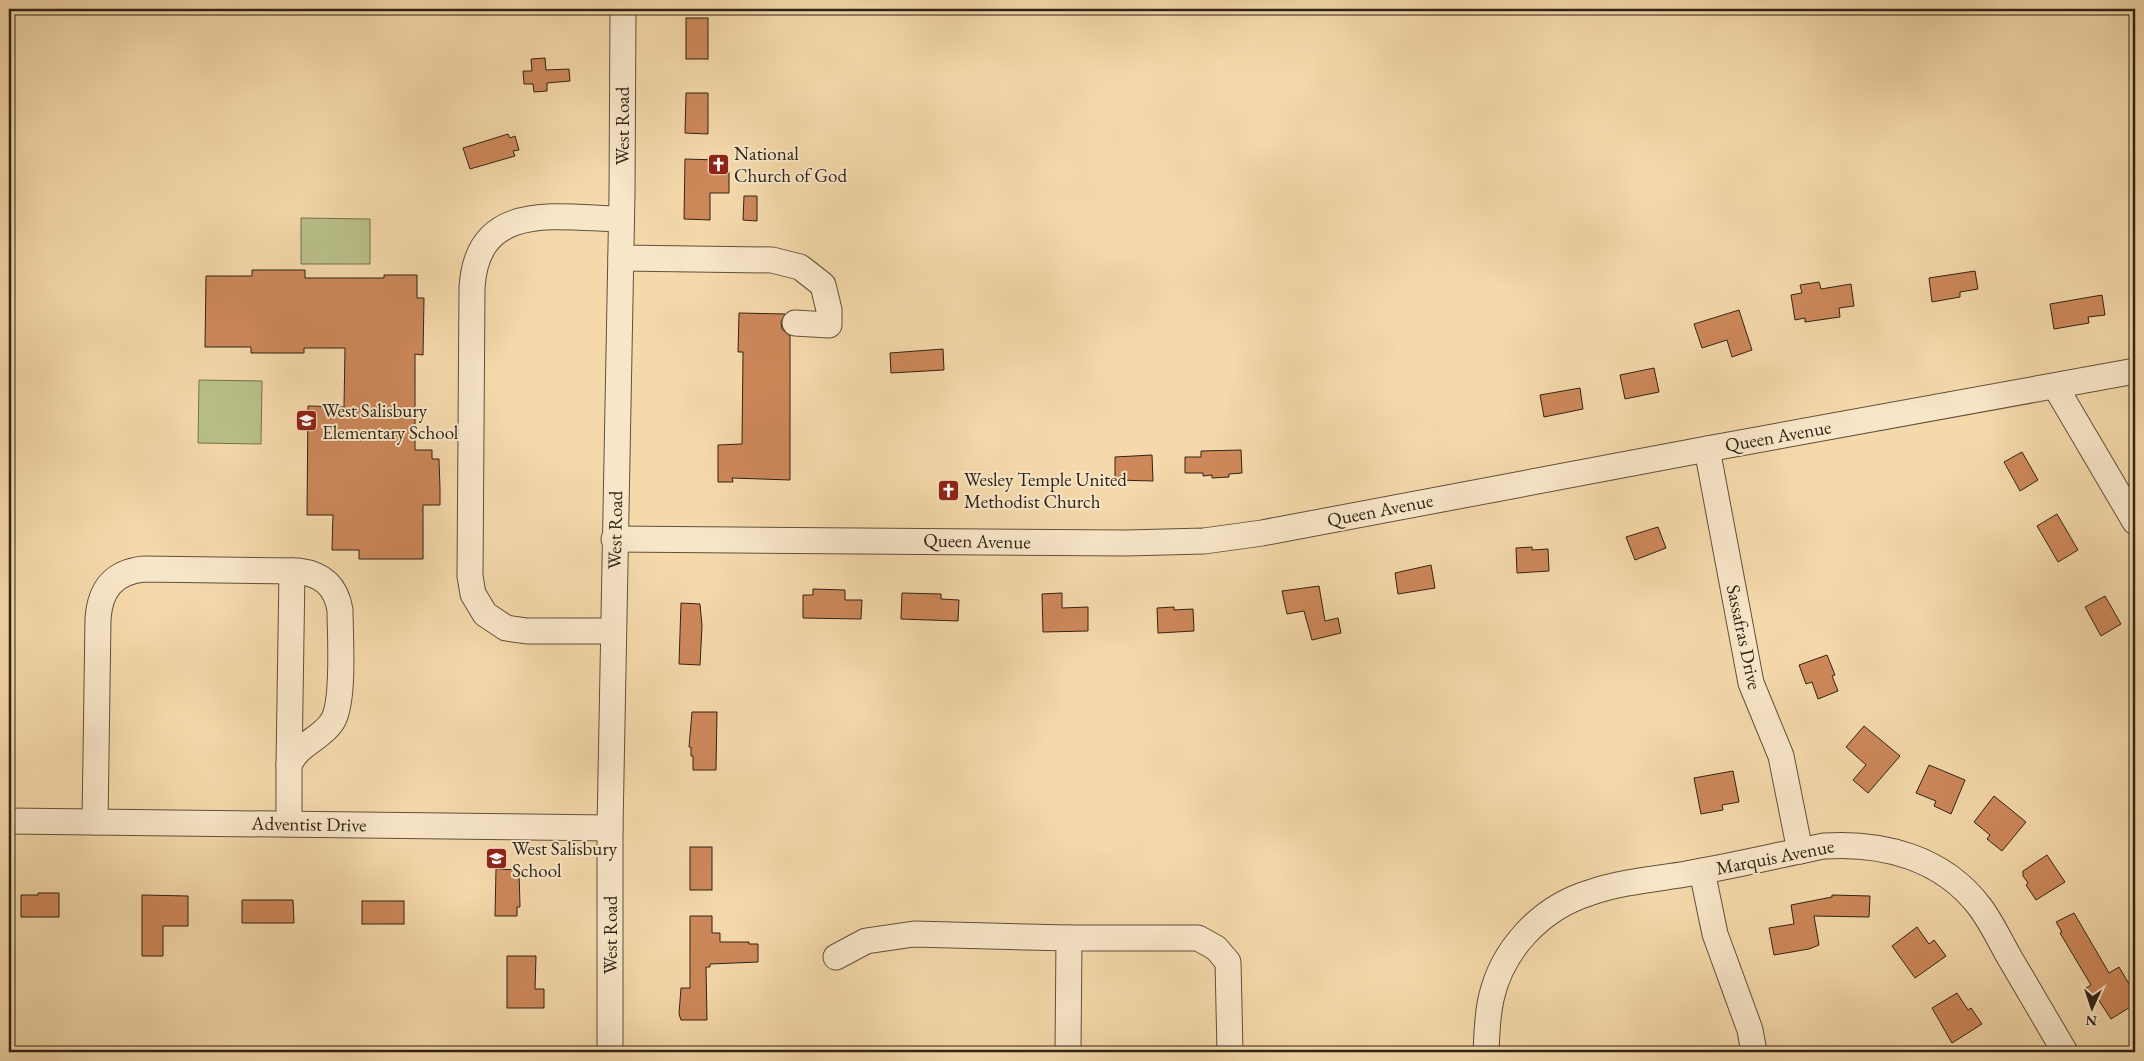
<svg xmlns="http://www.w3.org/2000/svg" width="2144" height="1061" viewBox="0 0 2144 1061" font-family="'EB Garamond',serif">
<style>
.green{fill:#b9c08a;stroke:#747250}
.building{fill:#ce885a;stroke:#2f2317}
.lines{fill:none;stroke-linecap:round;stroke-linejoin:round}
.minor-casing{stroke:#60503c;stroke-width:27}
.minor{stroke:#f8e6c8;stroke-width:25}
.labels{text-anchor:middle;dominant-baseline:central;stroke-width:4;stroke-linejoin:round;paint-order:stroke}
.street-label{font-size:19px;fill:#2f2317;stroke:#f8e6c8}
.poi-label{font-size:19px;fill:#2f2317;stroke:#f8e6c8;text-anchor:start}
</style>
<rect width="100%" height="100%" fill="#f5d9aa"/>
<filter id="stains"><feTurbulence type="fractalNoise" baseFrequency=".004" numOctaves="4"/><feColorMatrix values="0 0 0 0 .2 0 0 0 0 .09 0 0 0 0 .02 0 0 0 .5 -.17"/></filter>
<radialGradient id="worn" r=".72"><stop offset=".6" stop-color="#630" stop-opacity="0"/><stop offset="1" stop-color="#630" stop-opacity=".3"/></radialGradient>
<!-- green -->
<g class="green">
<polygon points="301,218 370,219 370,264 301,264"/>
<polygon points="199,380 262,381 261,444 198,443"/>
</g>
<!-- building -->
<g class="building">
<rect x="686" y="18" width="22" height="41"/>
<polygon points="545,58 546,70 569,69 570,81 547,83 547,91 534,92 533,84 524,84 523,71 532,71 531,59"/>
<polygon points="686,93 708,93 708,134 685,133"/>
<polygon points="508,134 510,138 515,136 519,150 513,151 515,156 470,169 463,148"/>
<polygon points="685,159 718,160 717,172 729,172 729,193 710,193 710,220 684,219"/>
<polygon points="744,196 757,196 757,221 743,220"/>
<polygon points="252,270 305,270 305,278 384,278 384,275 417,275 417,298 424,298 423,355 415,354 415,450 432,450 432,459 439,459 440,489 440,505 423,505 423,559 359,559 359,550 332,550 333,515 307,515 308,406 344,407 345,348 304,348 304,353 251,353 251,347 205,347 206,276 252,276"/>
<polygon points="1975,271 1978,289 1960,292 1960,297 1932,302 1929,278"/>
<polygon points="1819,282 1821,289 1851,284 1854,306 1839,308 1840,317 1805,322 1805,318 1795,320 1791,295 1802,293 1800,285"/>
<polygon points="2102,295 2105,315 2088,317 2089,323 2054,329 2050,304"/>
<polygon points="1739,310 1752,350 1732,357 1727,340 1702,348 1694,324"/>
<polygon points="739,313 785,314 781,322 782,329 790,336 790,480 732,478 733,482 718,482 718,445 742,444 743,352 738,352"/>
<polygon points="943,349 944,370 891,373 890,353"/>
<polygon points="1654,368 1659,392 1625,399 1620,375"/>
<polygon points="1580,388 1583,409 1544,417 1540,395"/>
<polygon points="1241,450 1242,473 1229,474 1229,477 1212,478 1212,475 1203,476 1203,473 1185,473 1185,457 1201,457 1201,451"/>
<polygon points="2022,452 2038,480 2020,491 2004,462"/>
<polygon points="1152,455 1153,481 1115,480 1115,457"/>
<polygon points="2057,514 2078,550 2058,562 2037,526"/>
<polygon points="1658,527 1666,548 1635,560 1626,537"/>
<polygon points="1532,547 1532,550 1548,549 1549,571 1517,573 1516,548"/>
<polygon points="1431,565 1435,588 1398,594 1395,573"/>
<polygon points="1319,586 1325,621 1338,618 1341,633 1312,640 1304,611 1287,614 1282,591"/>
<polygon points="813,589 845,590 845,600 862,600 861,619 803,618 803,595 813,595"/>
<polygon points="902,593 941,594 941,599 959,600 958,621 901,619"/>
<polygon points="1062,593 1062,608 1088,607 1088,631 1043,632 1042,594"/>
<polygon points="2105,596 2121,624 2101,636 2085,607"/>
<polygon points="681,603 700,604 702,626 700,665 679,664"/>
<polygon points="1174,607 1174,610 1193,609 1194,631 1158,633 1157,608"/>
<polygon points="1827,655 1835,675 1832,676 1838,691 1818,699 1812,682 1806,684 1799,665"/>
<polygon points="692,712 717,712 716,770 693,770 693,756 691,756 691,747 689,747"/>
<polygon points="1864,726 1900,756 1868,793 1853,780 1866,765 1846,747"/>
<polygon points="1929,765 1965,780 1951,814 1934,806 1936,801 1916,793"/>
<polygon points="1733,771 1739,802 1722,805 1723,810 1701,814 1694,778"/>
<polygon points="1994,796 2026,822 2002,851 1987,839 1990,835 1974,822"/>
<rect x="690" y="847" width="22" height="43"/>
<polygon points="2047,855 2065,882 2036,900 2026,885 2028,883 2023,876 2023,871"/>
<polygon points="496,869 519,870 520,907 517,907 517,916 495,916"/>
<polygon points="38,893 59,893 59,917 21,917 21,895 38,895"/>
<polygon points="142,895 188,896 188,926 163,926 163,956 142,956"/>
<polygon points="1832,895 1870,896 1869,917 1814,916 1819,945 1809,949 1774,955 1769,928 1794,924 1791,905 1832,897"/>
<polygon points="242,900 293,900 294,923 242,923"/>
<rect x="362" y="901" width="42" height="23"/>
<polygon points="2074,913 2109,973 2119,967 2135,994 2135,1004 2111,1019 2098,999 2095,1002 2086,988 2091,985 2060,933 2062,932 2056,922"/>
<polygon points="690,916 712,916 712,933 720,933 720,942 749,942 749,944 758,944 758,962 710,964 710,967 706,967 707,1020 681,1020 679,1014 681,988 690,988"/>
<polygon points="1917,927 1929,944 1934,940 1946,956 1915,978 1892,946"/>
<polygon points="507,956 536,956 535,989 544,989 544,1008 507,1008"/>
<polygon points="1957,993 1968,1010 1971,1008 1982,1024 1952,1043 1932,1008"/>
</g>
<g class="lines">
<defs>
<g id="minor">
<polyline points="621,258 772,260 800,267 823,285 829,310 829,325 795,323"/>
<polyline points="2055,386 2135,522"/>
<polyline points="1707,449 1751,683 1781,756 1800,851"/>
<polyline points="614,539 1126,543 1204,541 1262,533 1707,449 2135,371"/>
<path d="M 613,631 L 527,631 L 506,628 L 485,614 L 473,594 L 470,576 L 472,288 C 477,199 559,218 621,219"/>
<polyline points="289,765 292,571"/>
<polyline points="9,821 610,828"/>
<path d="M 95,822 L 98,619 C 100,589 114,572 144,569 L 298,571 C 322,574 336,586 340,610 C 340,635 345,703 332,722 C 320,740 299,743 289,765 L 289,824"/>
<polyline points="1702,871 1715,934 1750,1030 1754,1052"/>
<polyline points="1069,938 1198,938 1216,948 1228,962 1230,1052"/>
<polyline points="836,957 866,941 914,934 1069,938 1068,1052"/>
<polyline points="610,1052 610,828 622,194 623,9"/>
<path d="M 1486,1052 C 1487,1034 1487,1017 1491,999 C 1502,949 1541,908 1589,893 C 1620,882 1655,879 1686,874 C 1733,866 1778,855 1824,846 C 1883,842 1943,858 1980,907 C 1992,923 2001,943 2011,960 C 2029,991 2047,1021 2065,1052"/>
</g>
</defs>
<!-- minor casing -->
<use href="#minor" class="minor-casing"/>
<!-- minor -->
<use href="#minor" class="minor"/>
</g>
<!-- icons -->
<defs>
<symbol id="church-square" viewBox="-11 -11 22 22"><rect x="-9" y="-9" width="18" height="18" rx="4" fill="#8f2418" stroke="#f8e6c8"/><path d="M-1.2-6h2.4v3.5h3.3v2.4h-3.3V6h-2.4V-.1h-3.3v-2.4h3.3Z" fill="#fff"/></symbol>
<symbol id="school-square" viewBox="-11 -11 22 22"><rect x="-9" y="-9" width="18" height="18" rx="4" fill="#8f2418" stroke="#f8e6c8"/><path d="M0-5L7-2L0 1L-7-2ZM-4 1L0 2.5L4 1V4Q0 6-4 4Z" fill="#fff"/></symbol>
</defs>
<g fill-rule="evenodd">
<use href="#church-square" x="706" y="152" width="25" height="25"/>
<use href="#school-square" x="294" y="408" width="25" height="25"/>
<use href="#church-square" x="936" y="478" width="25" height="25"/>
<use href="#school-square" x="484" y="846" width="25" height="25"/>
</g>
<g class="labels">
<!-- street labels -->
<g class="street-label">
<text transform="translate(622 126) rotate(-90)">West Road</text>
<text transform="translate(1778 436) rotate(-10)">Queen Avenue</text>
<text transform="translate(1380 510) rotate(-11)">Queen Avenue</text>
<text transform="translate(615 530) rotate(-89)">West Road</text>
<text transform="translate(977 541) rotate(1)">Queen Avenue</text>
<text transform="translate(1744 637) rotate(78)">Sassafras Drive</text>
<text transform="translate(309 824) rotate(1)">Adventist Drive</text>
<text transform="translate(1775 857) rotate(-11)">Marquis Avenue</text>
<text transform="translate(610 935) rotate(-90)">West Road</text>
</g>
<!-- poi labels -->
<g class="poi-label">
<text x="734" y="153">National<tspan x="734" dy="22">Church of God</tspan></text>
<text x="322" y="410">West Salisbury<tspan x="322" dy="22">Elementary School</tspan></text>
<text x="964" y="479">Wesley Temple United<tspan x="964" dy="22">Methodist Church</tspan></text>
<text x="512" y="848">West Salisbury<tspan x="512" dy="22">School</tspan></text>
</g>
</g>
<!-- margin -->
<rect width="2144" height="1061" fill="none" stroke="#f5d9aa" stroke-width="30"/>
<rect x="10" y="10" width="2124" height="1041" fill="none" stroke="#2f2317" stroke-width="2.5"/>
<rect x="15" y="15" width="2114" height="1031" fill="none" stroke="#2f2317"/>
<!-- north arrow -->
<g transform="translate(2092 1008) rotate(183)" stroke="#f8e6c8" stroke-width="4" paint-order="stroke">
<path d="M0-4L9 19L0 12L-9 19Z" fill="#2f2317"/>
<text y="-8" font-size="14" font-weight="bold" text-anchor="middle" fill="#2f2317">N</text>
</g>
<rect width="100%" height="100%" filter="url(#stains)"/>
<rect width="100%" height="100%" fill="url(#worn)"/>
</svg>
